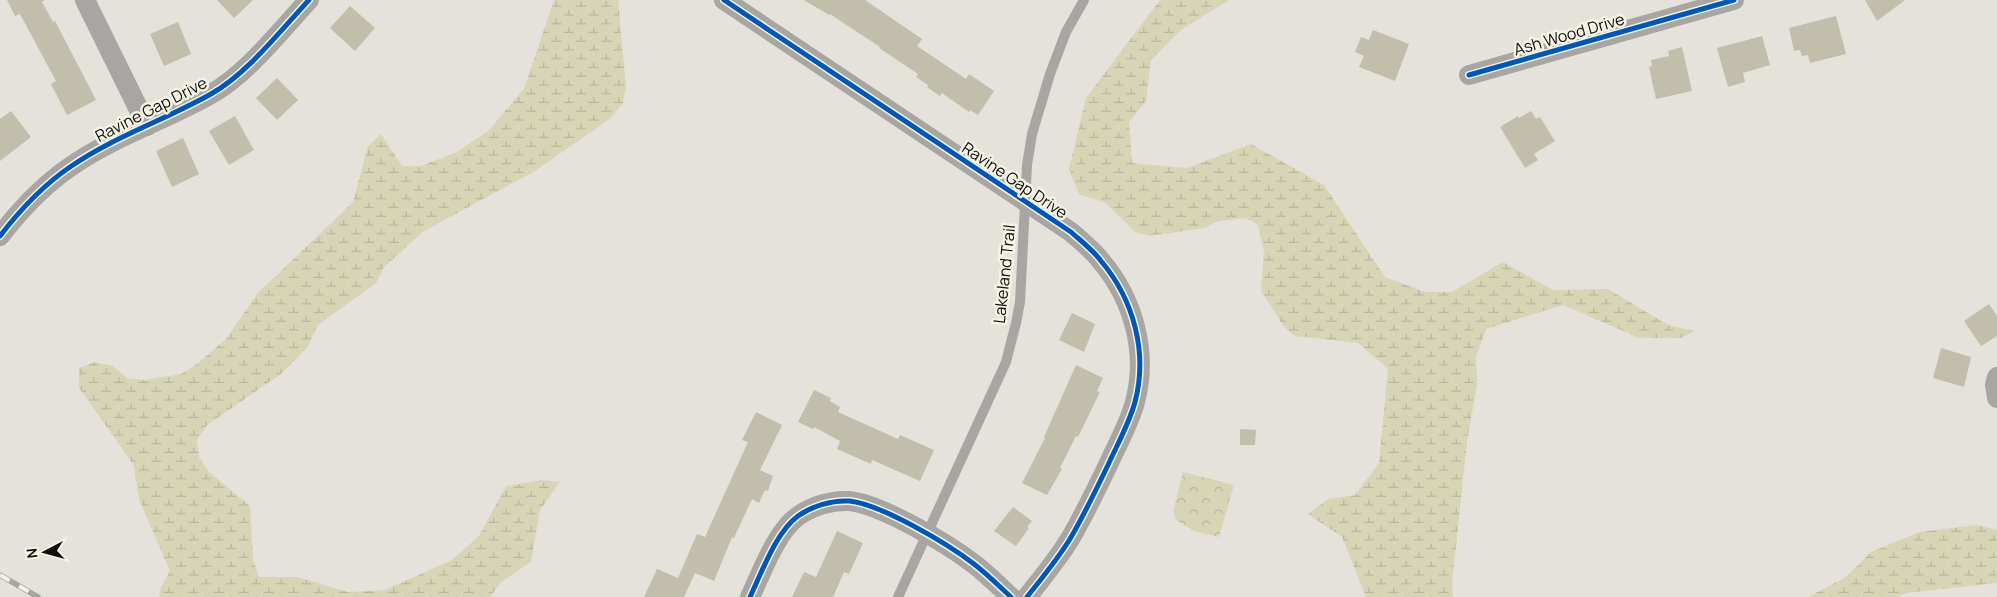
<svg xmlns="http://www.w3.org/2000/svg" width="1997" height="597" viewBox="0 0 1997 597" font-family="Manrope,sans-serif">
<style>
.wetland{fill:url(#wetland-marsh)}
.park{fill:url(#park-crowns)}
.building{fill:#c1beab}
.lines{fill:none;stroke-linecap:round;stroke-linejoin:round}
.service{stroke:#a7a6a3;stroke-width:10}
.minor{stroke:#a7a6a3;stroke-width:20}
.rail-casing{stroke:#a8a8a3;stroke-width:5.5}
.rail{stroke:#f4f3e5;stroke-width:4;stroke-dasharray:11;stroke-linecap:butt}
.cycleway-casing{stroke:#f4f3e5;stroke-width:8}
.cycleway{stroke:#0057b8;stroke-width:5}
.labels{text-anchor:middle;dominant-baseline:central;stroke-width:5;stroke-linejoin:round;paint-order:stroke}
.street-label{font-size:16px;fill:#0f0e0a;stroke:#f4f3e5}
</style>
<defs>
<pattern id="wetland-marsh" width="20" height="14" patternUnits="userSpaceOnUse" patternTransform="scale(1.25)"><rect width="20" height="14" fill="#d8d5b6"/><path d="M1 5h8M5 5V1M11 12h8M15 12V8" fill="none" stroke="#b8b69b"/></pattern>
<pattern id="park-crowns" width="20" height="18" patternUnits="userSpaceOnUse" patternTransform="scale(1.25)"><rect width="20" height="18" fill="#d8d5b6"/><path d="M2 6a3 3 0 1 1 6 0M12 15a3 3 0 1 1 6 0" fill="none" stroke="#b8b69b"/></pattern>
</defs>
<rect width="100%" height="100%" fill="#e4e2da"/>
<!-- wetland -->
<g class="wetland">
<polygon points="554,0 618,0 626,86 623,103 611,118 535,171 424,231 384,267 376,283 318,325 307,348 281,374 207,425 197,440 199,457 209,472 250,506 253,560 259,577 297,577 348,592 385,590 452,560 479,536 506,486 542,480 560,482 540,510 531,562 501,582 490,597 159,597 161,587 170,571 140,502 133,464 79,388 79,368 95,362 113,366 127,378 145,380 181,374 197,364 226,339 257,294 353,202 368,146 381,134 402,166 421,166 457,152 488,131 524,89"/>
<polygon points="1160,0 1229,0 1181,30 1151,60 1146,101 1129,122 1132,163 1187,168 1251,144 1324,185 1385,277 1425,292 1452,292 1503,262 1553,290 1608,289 1668,325 1695,331 1681,338 1639,338 1563,305 1486,329 1476,357 1477,384 1467,442 1452,584 1453,597 1366,597 1342,537 1308,514 1328,499 1355,495 1379,463 1388,369 1358,343 1295,336 1284,327 1261,291 1264,252 1258,225 1246,218 1218,221 1205,228 1150,236 1135,232 1106,203 1079,194 1069,169 1086,98"/>
<polygon points="1977,525 1997,530 1997,583 1906,593 1897,597 1808,597 1846,577 1871,552 1919,532"/>
</g>
<!-- park -->
<polygon class="park" points="1183,472 1234,485 1219,537 1194,531 1176,520 1173,512"/>
<!-- building -->
<g class="building">
<polygon points="7,0 45,0 42,2 53,22 55,21 96,100 67,115 51,84 56,81 20,14 15,16"/>
<polygon points="217,0 253,0 234,18"/>
<polygon points="804,0 865,0 922,39 917,46 966,79 969,74 994,91 978,115 970,110 969,112 942,93 940,96 927,87 928,85 916,77 918,74 879,48 880,47 830,14 829,15"/>
<polygon points="1865,0 1905,0 1877,21"/>
<polygon points="350,6 375,28 355,51 330,28"/>
<polygon points="1836,16 1846,54 1810,63 1808,55 1802,56 1800,50 1794,51 1789,28"/>
<polygon points="178,22 191,54 164,66 150,34"/>
<polygon points="1373,30 1409,44 1395,81 1359,67 1364,56 1355,52 1361,37 1369,40"/>
<polygon points="1762,36 1770,65 1743,73 1745,82 1728,87 1717,48"/>
<polygon points="1682,47 1692,91 1656,99 1649,67 1652,66 1651,60 1669,56 1668,51"/>
<polygon points="277,78 298,100 277,120 256,98"/>
<polygon points="11,111 31,137 0,161 0,119"/>
<polygon points="1531,111 1536,119 1540,117 1555,141 1534,154 1538,160 1525,168 1500,127 1518,116 1519,118"/>
<polygon points="235,116 254,150 229,165 209,131"/>
<polygon points="183,138 199,174 172,187 156,151"/>
<polygon points="1989,304 1997,316 1997,336 1981,346 1964,321"/>
<polygon points="1072,313 1095,324 1084,352 1059,340"/>
<polygon points="1941,348 1971,357 1964,387 1933,378"/>
<polygon points="1076,365 1103,378 1097,391 1100,392 1078,437 1076,436 1060,468 1062,469 1047,495 1022,483 1045,438 1044,437"/>
<polygon points="814,390 831,398 830,401 840,407 838,412 898,439 900,435 934,450 920,481 872,460 871,464 837,449 840,441 814,427 813,429 798,422"/>
<polygon points="756,412 782,425 760,470 773,476 768,491 765,490 759,503 752,499 734,538 732,537 714,581 695,573 684,597 644,597 657,569 678,578 697,534 705,537 748,442 742,440"/>
<polygon points="1240,429 1256,430 1255,445 1240,445"/>
<polygon points="1013,507 1032,521 1027,527 1029,528 1016,546 994,531"/>
<polygon points="837,531 863,543 849,574 844,572 833,597 792,597 804,572 816,577"/>
</g>
<g class="lines">
<!-- service -->
<polyline class="service" points="898,597 1006,362 1016,323 1020,302 1027,165 1032,134 1050,74 1066,32 1084,0"/>
<!-- minor -->
<g class="minor">
<polyline points="85,0 147,126"/>
<path d="M 724,0 L 1071,232 C 1081,241 1093,250 1101,261 C 1134,300 1148,353 1135,402 C 1129,424 1117,445 1108,465 C 1096,490 1084,515 1070,539 C 1057,560 1042,578 1027,597"/>
<polyline points="1469,75 1734,0"/>
<path d="M 0,236 C 20,210 42,186 70,167 C 113,137 165,120 211,94 C 248,73 280,31 309,0"/>
<polyline points="1997,377 1995,385 1997,398"/>
<path d="M 750,597 C 762,572 776,532 798,516 C 812,506 832,500 849,501 C 881,504 948,544 974,564 C 987,574 999,586 1011,597"/>
</g>
<defs>
<polyline id="rail" points="0,575 38,597"/>
</defs>
<!-- rail casing -->
<use href="#rail" class="rail-casing"/>
<!-- rail -->
<use href="#rail" class="rail"/>
<defs>
<g id="cycleway">
<path d="M 724,0 L 1071,232 C 1081,241 1093,250 1101,261 C 1134,300 1148,353 1135,402 C 1129,424 1117,445 1108,465 C 1096,490 1084,515 1070,539 C 1057,560 1042,578 1027,597"/>
<polyline points="1469,75 1734,0"/>
<path d="M 0,236 C 20,210 42,186 70,167 C 113,137 165,120 211,94 C 248,73 280,31 309,0"/>
<path d="M 750,597 C 762,572 776,532 798,516 C 812,506 832,500 849,501 C 881,504 948,544 974,564 C 987,574 999,586 1011,597"/>
</g>
</defs>
<!-- cycleway casing -->
<use href="#cycleway" class="cycleway-casing"/>
<!-- cycleway -->
<use href="#cycleway" class="cycleway"/>
</g>
<g class="labels">
<!-- street labels -->
<g class="street-label">
<text transform="translate(1569 34) rotate(-16)">Ash Wood Drive</text>
<text transform="translate(151 109) rotate(-27)">Ravine Gap Drive</text>
<text transform="translate(1015 180) rotate(34)">Ravine Gap Drive</text>
<text transform="translate(1004 274) rotate(-84)">Lakeland Trail</text>
</g>
</g>
<!-- north arrow -->
<g transform="translate(45 552) rotate(264)" stroke="#f4f3e5" stroke-width="4" paint-order="stroke">
<path d="M0-4L9 19L0 12L-9 19Z" fill="#0f0e0a"/>
<text y="-8" font-size="14" font-weight="bold" text-anchor="middle" fill="#0f0e0a">N</text>
</g>
</svg>
